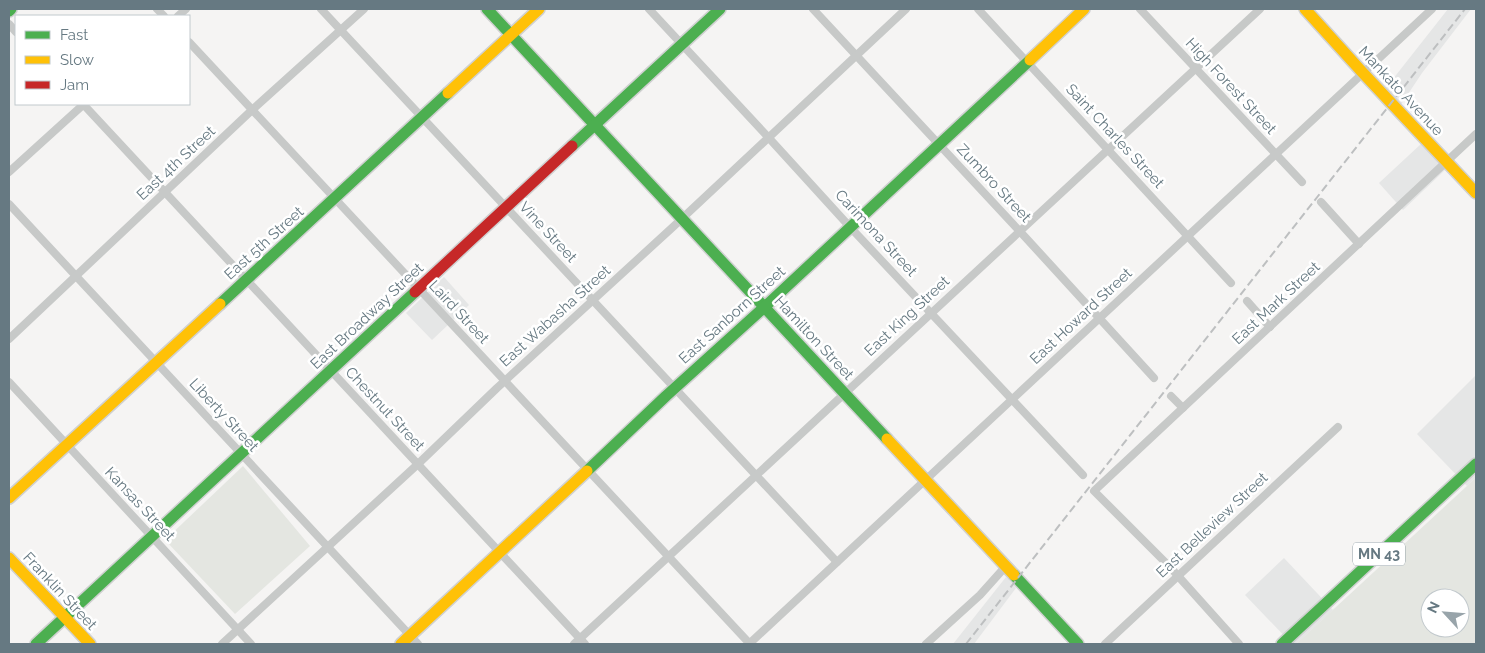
<svg xmlns="http://www.w3.org/2000/svg" width="1485" height="653" viewBox="0 0 1485 653" font-family="Raleway,sans-serif">
<style>
.built{fill:#e5e6e6}
.green{fill:#e4e6e1;fill-rule:evenodd}
.lines{fill:none;stroke-linecap:round;stroke-linejoin:round}
.fast-casing{stroke:#d0d1d1;stroke-width:14}
.slow-casing{stroke:#d0d1d1;stroke-width:14}
.jam-casing{stroke:#d0d1d1;stroke-width:14}
.street{stroke:#c7c9c8;stroke-width:8}
.fast{stroke:#4caf50;stroke-width:11}
.slow{stroke:#ffc107;stroke-width:11}
.jam{stroke:#c62828;stroke-width:11}
.rail{stroke:#bdbfc0;stroke-width:2;stroke-dasharray:8 4;stroke-linecap:butt}
.labels{text-anchor:middle;dominant-baseline:central;stroke-width:5;stroke-linejoin:round;paint-order:stroke}
.shield{fill:#fff;stroke:#94a1a8;stroke-width:1}
.shield-label{font-size:14px;font-weight:bold;fill:#667982}
.street-label{font-size:15px;fill:#667982;stroke:#fff}
</style>
<rect width="100%" height="100%" fill="#f5f4f3"/>
<!-- built -->
<g class="built">
<polygon points="1448,9 1471,9 1422,73 1394,115 1378,98"/>
<polygon points="1421,144 1445,170 1403,210 1379,183"/>
<polygon points="444,277 469,305 432,340 406,313"/>
<polygon points="1476,375 1476,477 1467,486 1417,434"/>
<polygon points="1284,558 1333,610 1296,644 1292,644 1245,595"/>
<polygon points="1006,577 1016,588 974,644 953,644"/>
</g>
<!-- green -->
<g class="green">
<polygon points="243,466 310,546 235,614 165,540"/>
<path d="M 1476,477 L 1476,644 L 1296,644 L 1467,486 ZM 1430,598 L 1460,598 L 1460,628 L 1430,628 Z"/>
</g>
<g class="lines">
<defs>
<g id="fast">
<polyline points="487,9 887,439"/>
<polyline points="9,11 11,9"/>
<polyline points="572,146 720,9"/>
<polyline points="220,304 448,93"/>
<polyline points="587,471 666,396 770,302 1030,60"/>
<polyline points="1014,575 1078,644"/>
<polyline points="36,644 415,292"/>
<polyline points="1282,644 1476,464"/>
</g>
<g id="slow">
<polyline points="1305,9 1363,73 1476,193"/>
<polyline points="1030,60 1084,9"/>
<polyline points="448,93 539,9"/>
<polyline points="887,439 1014,575"/>
<polyline points="9,498 220,304"/>
<polyline points="9,558 90,644"/>
<polyline points="401,644 587,471"/>
</g>
<polyline id="jam" points="415,292 572,146"/>
</defs>
<!-- fast casing -->
<use href="#fast" class="fast-casing"/>
<!-- slow casing -->
<use href="#slow" class="slow-casing"/>
<!-- jam casing -->
<use href="#jam" class="jam-casing"/>
<!-- street -->
<g class="street">
<polyline points="157,9 164,16"/>
<polyline points="321,9 837,562"/>
<polyline points="649,9 768,137 850,227 1083,475"/>
<polyline points="813,9 1026,238 1154,378"/>
<polyline points="978,9 1231,283"/>
<polyline points="1140,9 1302,182"/>
<polyline points="178,16 186,9"/>
<polyline points="9,24 16,32"/>
<polyline points="189,42 750,644"/>
<polyline points="83,104 585,644"/>
<polyline points="9,172 84,104"/>
<polyline points="1321,202 1359,244"/>
<polyline points="9,204 418,644"/>
<polyline points="1247,301 1270,327"/>
<polyline points="9,339 252,110 364,9"/>
<polyline points="9,382 251,644"/>
<polyline points="1171,396 1183,408"/>
<polyline points="222,644 418,464 497,388 674,226 906,9"/>
<polyline points="574,644 1260,9"/>
<polyline points="749,644 1432,9"/>
<polyline points="926,644 980,595 1006,566"/>
<polyline points="1105,644 1338,427"/>
<polyline points="1239,644 1170,567 1094,491 1476,134"/>
</g>
<!-- fast -->
<use href="#fast" class="fast"/>
<!-- slow -->
<use href="#slow" class="slow"/>
<!-- jam -->
<use href="#jam" class="jam"/>
<!-- rail -->
<polyline class="rail" points="966,644 1465,9"/>
</g>
<g class="labels">
<!-- shield labels -->
<rect class="shield" x="1353" y="542.5" width="52" height="23" rx="4"/>
<g class="shield-label">
<text x="1379" y="554">MN 43</text>
</g>
<!-- street labels -->
<g class="street-label">
<text transform="translate(1231 86) rotate(47)">High Forest Street</text>
<text transform="translate(1401 91) rotate(47)">Mankato Avenue</text>
<text transform="translate(1115 136) rotate(47)">Saint Charles Street</text>
<text transform="translate(176 163) rotate(-43)">East 4th Street</text>
<text transform="translate(994 183) rotate(47)">Zumbro Street</text>
<text transform="translate(548 232) rotate(47)">Vine Street</text>
<text transform="translate(876 233) rotate(47)">Carimona Street</text>
<text transform="translate(264 243) rotate(-42)">East 5th Street</text>
<text transform="translate(1276 303) rotate(-43)">East Mark Street</text>
<text transform="translate(459 312) rotate(47)">Laird Street</text>
<text transform="translate(732 315) rotate(-42)">East Sanborn Street</text>
<text transform="translate(367 316) rotate(-43)">East Broadway Street</text>
<text transform="translate(555 316) rotate(-42)">East Wabasha Street</text>
<text transform="translate(907 316) rotate(-43)">East King Street</text>
<text transform="translate(1081 316) rotate(-43)">East Howard Street</text>
<text transform="translate(814 338) rotate(47)">Hamilton Street</text>
<text transform="translate(385 409) rotate(47)">Chestnut Street</text>
<text transform="translate(224 415) rotate(47)">Liberty Street</text>
<text transform="translate(140 504) rotate(47)">Kansas Street</text>
<text transform="translate(1212 525) rotate(-43)">East Belleview Street</text>
<text transform="translate(60 591) rotate(47)">Franklin Street</text>
</g>
</g>
<!-- border -->
<rect width="1485" height="653" fill="none" stroke="#667982" stroke-width="20"/>
<!-- legend -->
<rect x="15" y="15" width="175" height="90" fill="#ffffff" stroke="#c2c9cd"/>
<rect x="25" y="31" width="25" height="8" fill="#4caf50" stroke="#c2c9cd"/>
<text x="60" y="40" font-size="15" fill="#667982">Fast</text>
<rect x="25" y="56" width="25" height="8" fill="#ffc107" stroke="#c2c9cd"/>
<text x="60" y="65" font-size="15" fill="#667982">Slow</text>
<rect x="25" y="81" width="25" height="8" fill="#c62828" stroke="#c2c9cd"/>
<text x="60" y="90" font-size="15" fill="#667982">Jam</text>
<!-- north arrow -->
<g transform="translate(1445 613) rotate(296)"><circle r="24" fill="#ffffff" stroke="#c2c9cd"/>
<path d="M0-4L9 19L0 12L-9 19Z" fill="#98a4aa"/>
<text y="-8" font-size="14" font-weight="bold" text-anchor="middle" fill="#667982">N</text>
</g>
</svg>
